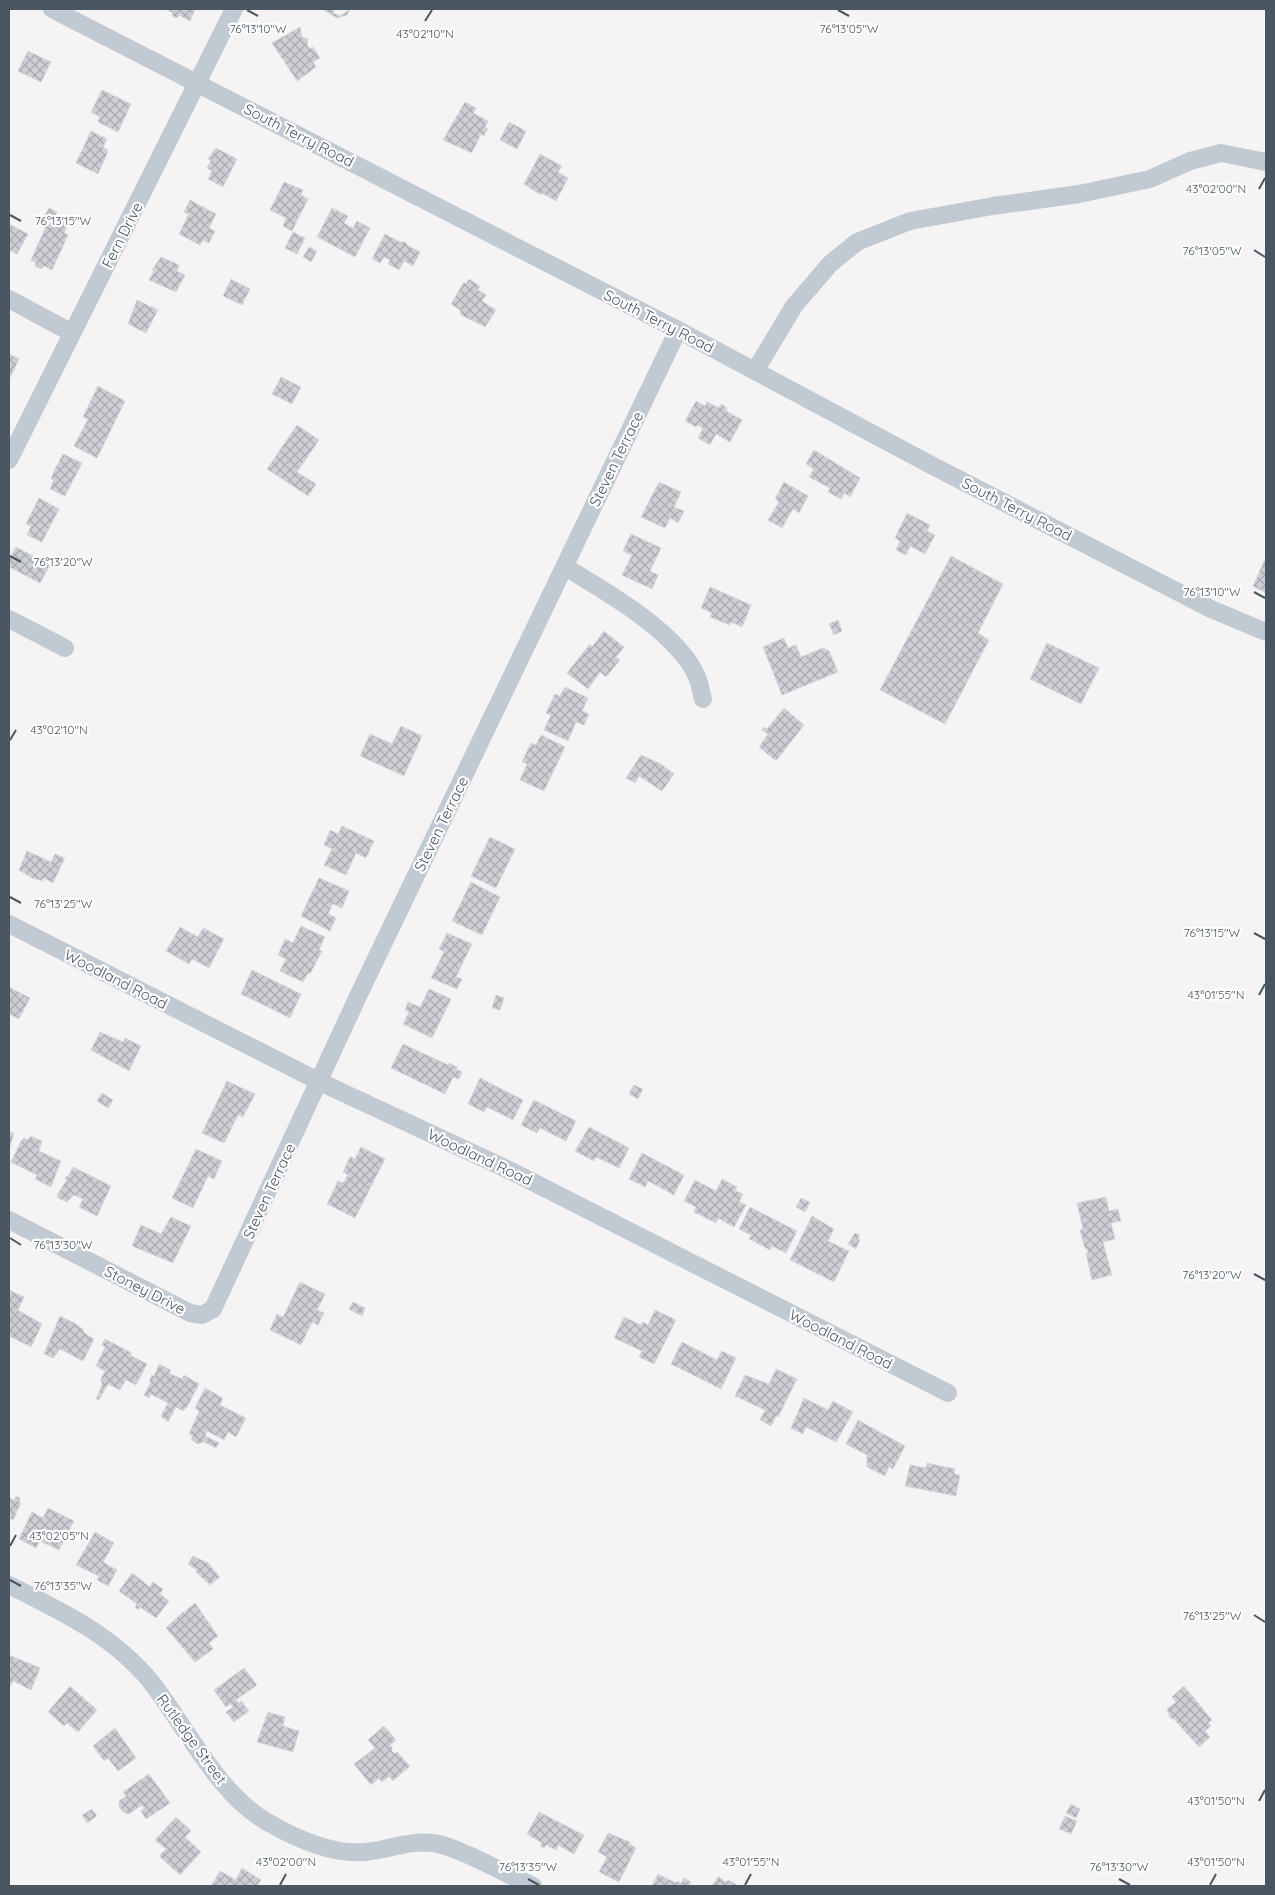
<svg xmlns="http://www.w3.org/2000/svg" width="1275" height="1895" viewBox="0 0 1275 1895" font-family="Quicksand,sans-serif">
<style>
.building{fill:url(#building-cross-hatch);stroke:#d7d9de}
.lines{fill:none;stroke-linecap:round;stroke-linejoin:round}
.minor{stroke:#c1cad2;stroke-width:18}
.ticks{fill:none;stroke:#4a5661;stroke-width:2}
.labels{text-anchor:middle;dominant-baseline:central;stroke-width:4.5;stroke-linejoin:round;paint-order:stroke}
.street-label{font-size:15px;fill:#4a5661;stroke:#fff}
.ticks-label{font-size:12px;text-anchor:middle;fill:#4a5661;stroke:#fff;stroke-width:4.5;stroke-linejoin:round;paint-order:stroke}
</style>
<defs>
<pattern id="building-cross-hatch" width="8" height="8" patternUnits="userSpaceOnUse" patternTransform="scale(1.25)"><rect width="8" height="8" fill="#cdcfd5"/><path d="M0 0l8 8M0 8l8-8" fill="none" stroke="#a8abb0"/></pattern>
</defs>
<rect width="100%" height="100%" fill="#f5f3f3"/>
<!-- building -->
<g class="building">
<polygon points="166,9 195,9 190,21 179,15 177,18 172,16 173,13"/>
<polygon points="322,9 334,9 333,13 340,16 350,9 347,15 337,18"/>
<polygon points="300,27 302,37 308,39 307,45 310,49 313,47 320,58 313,62 316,67 297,81 272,43"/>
<polygon points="28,51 51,62 41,82 18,71"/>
<polygon points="102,90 131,104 118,132 98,122 100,117 91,112"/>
<polygon points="465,102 476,108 473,113 488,121 485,127 488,129 484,136 481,134 472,153 443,140"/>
<polygon points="509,122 526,131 517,149 500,140"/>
<polygon points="91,131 107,139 103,147 108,150 106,156 98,174 76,163"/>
<polygon points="216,148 237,159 223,187 208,179 212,171 207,168 211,160 208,159"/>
<polygon points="540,154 562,166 558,172 568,178 556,201 542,193 541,195 524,184"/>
<polygon points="284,182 303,190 301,195 308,199 292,231 283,226 286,218 270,210"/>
<polygon points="190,200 216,214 209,228 215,231 209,243 203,240 200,245 179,234 189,214 184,212"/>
<polygon points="49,208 57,212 55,217 68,224 64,233 68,235 52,270 44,266 41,269 35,266 36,263 31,260 47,224 49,225 53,219 45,215"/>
<polygon points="332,208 348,216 344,223 353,228 357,221 370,228 355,257 317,237"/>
<polygon points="9,224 28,234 17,254 9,250"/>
<polygon points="293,232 305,238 297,254 285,248"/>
<polygon points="385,234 400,242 406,242 407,245 420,252 413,266 404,261 399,270 388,264 390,260 384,257 380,263 372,259"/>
<polygon points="309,247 317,251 311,262 303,257"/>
<polygon points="161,257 179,265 177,271 185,275 176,292 149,280 154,271 152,270"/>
<polygon points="231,279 250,289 242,305 223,296"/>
<polygon points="469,279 480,286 478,290 486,295 482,301 496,310 485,327 461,315 460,310 451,304 464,282 466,284"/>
<polygon points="137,300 158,310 146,333 128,324"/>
<polygon points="9,354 19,359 9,380"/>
<polygon points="281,377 301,387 292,404 272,394"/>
<polygon points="98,386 125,401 97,458 74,446 88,419 83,417"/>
<polygon points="696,401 705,406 707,402 719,408 721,404 727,408 726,411 742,420 730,442 716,434 710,445 698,438 703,428 698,425 696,427 685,421"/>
<polygon points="297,425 319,440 297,472 316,484 308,496 267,469"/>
<polygon points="814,450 860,478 850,497 844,493 841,499 828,492 830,488 809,477 814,469 806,464"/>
<polygon points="63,454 82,463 65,496 50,489 54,480 51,479 55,469"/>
<polygon points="659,482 681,492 674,507 684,511 678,523 670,518 665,528 641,517"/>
<polygon points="784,482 808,496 799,513 793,509 782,528 768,520 779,502 775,499"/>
<polygon points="39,498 59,509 42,542 27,535 31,526 26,524"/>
<polygon points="907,513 930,525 927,531 935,535 925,554 910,546 906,555 896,550 900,541 895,538"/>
<polygon points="631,534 661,548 650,571 658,575 652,589 622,575 632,555 623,551"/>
<polygon points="16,547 50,565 40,583 9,567 9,560"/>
<polygon points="951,556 1003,584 978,633 989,640 945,724 880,690"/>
<polygon points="1265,559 1266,560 1266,593 1253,586"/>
<polygon points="710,587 751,605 742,627 731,622 730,625 710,617 712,613 701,608"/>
<polygon points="838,620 842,631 834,635 829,624"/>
<polygon points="604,631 624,647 616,657 620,660 606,677 600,672 588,689 567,673 590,644 592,647"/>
<polygon points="784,638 788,648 796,645 801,657 823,648 829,651 838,672 782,695 763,647"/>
<polygon points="1047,643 1099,668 1081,704 1030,679"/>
<polygon points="565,687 588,698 582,711 589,714 584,725 576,722 568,741 544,730 551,715 546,713 555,694 560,696"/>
<polygon points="784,708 804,725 776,761 759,747 768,734 762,730 764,727 767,729"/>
<polygon points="401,726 422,736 404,776 360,756 370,734 392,744"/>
<polygon points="541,735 565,747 544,791 520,780 527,764 522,762 531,743 536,745"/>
<polygon points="641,755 661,764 674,774 662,791 639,776 635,783 626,778"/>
<polygon points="342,826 374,841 366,858 356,853 346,875 324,865 332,849 324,845 330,830 338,834"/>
<polygon points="490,837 515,849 496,888 471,876"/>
<polygon points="27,851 51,862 55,854 65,858 53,883 44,878 43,881 32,878 19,870"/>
<polygon points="319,878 349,891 342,908 333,904 328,914 336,918 330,931 301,916"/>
<polygon points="471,882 500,897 482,935 452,921"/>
<polygon points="301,926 325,937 319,950 322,951 310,974 308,973 303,982 280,971 286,959 278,955 285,939 293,943"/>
<polygon points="180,927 198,937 203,928 224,939 209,968 192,959 189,964 166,951"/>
<polygon points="447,933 472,944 456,977 462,979 457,989 431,978 444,952 439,949"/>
<polygon points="252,970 301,994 290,1018 241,994"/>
<polygon points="9,987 30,998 19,1019 9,1014"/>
<polygon points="429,989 451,999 432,1038 403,1024 409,1012 405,1010 408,1002 420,1007"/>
<polygon points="496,995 504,998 500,1010 492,1008"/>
<polygon points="100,1032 123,1042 125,1038 141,1046 129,1071 91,1050"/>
<polygon points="403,1044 448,1065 449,1063 457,1067 456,1069 462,1072 459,1079 453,1077 445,1094 391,1068"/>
<polygon points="480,1078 523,1100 513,1120 487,1107 484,1112 468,1104"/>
<polygon points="227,1081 255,1094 243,1117 238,1115 224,1143 202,1133"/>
<polygon points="634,1085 643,1089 638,1099 629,1094"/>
<polygon points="102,1093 113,1100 108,1108 97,1101"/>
<polygon points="534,1100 576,1121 566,1141 540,1128 537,1133 521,1125"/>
<polygon points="589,1127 629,1148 619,1168 596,1157 594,1161 575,1151"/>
<polygon points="9,1131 14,1134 9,1150"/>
<polygon points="30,1136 42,1141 39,1151 61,1161 51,1187 35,1179 37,1175 11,1162 21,1141 24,1138 28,1140"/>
<polygon points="361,1147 385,1159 355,1218 327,1204 338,1181 343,1183 348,1175 343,1172 350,1157 355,1159"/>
<polygon points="196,1149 222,1161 214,1179 208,1176 193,1208 172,1198"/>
<polygon points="642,1153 684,1175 674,1195 648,1181 645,1187 629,1179"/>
<polygon points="73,1167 111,1186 97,1216 79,1207 83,1199 74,1195 67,1202 58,1198 57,1195 67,1180 65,1179 66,1176 68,1177"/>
<polygon points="722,1179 737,1187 735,1190 743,1194 739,1202 746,1205 734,1227 718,1218 716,1223 694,1212 696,1207 684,1201 695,1180 716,1191"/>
<polygon points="1106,1197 1109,1211 1118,1209 1121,1221 1111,1223 1115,1239 1103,1242 1112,1275 1092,1280 1086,1253 1088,1253 1087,1249 1085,1249 1080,1230 1083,1229 1077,1203"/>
<polygon points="801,1198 810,1202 805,1212 796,1207"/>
<polygon points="750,1207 797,1231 786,1253 772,1246 770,1250 749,1239 751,1235 739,1229"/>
<polygon points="812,1216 834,1229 828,1241 849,1251 834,1282 790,1260"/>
<polygon points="171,1217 191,1226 173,1263 132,1246 141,1225 161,1234"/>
<polygon points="855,1233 860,1235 858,1238 860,1240 856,1249 848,1244"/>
<polygon points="300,1282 325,1294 317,1310 324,1313 318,1325 312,1322 301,1345 270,1330 277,1314 283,1317"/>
<polygon points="9,1290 24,1297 18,1310 42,1324 31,1347 9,1336"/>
<polygon points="353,1302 365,1308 362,1316 349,1309"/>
<polygon points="655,1310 676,1320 654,1364 639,1357 642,1351 614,1338 624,1317 641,1325 643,1322 648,1325"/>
<polygon points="60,1316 76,1324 84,1330 83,1332 94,1339 83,1361 60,1349 53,1358 44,1354"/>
<polygon points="105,1339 132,1353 130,1355 147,1364 136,1385 126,1380 120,1390 108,1384 99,1400 96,1399 102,1386 101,1379 105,1371 96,1366 105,1347 102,1345"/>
<polygon points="682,1342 717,1360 722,1351 736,1358 721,1389 671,1364"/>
<polygon points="159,1364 171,1370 169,1373 175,1376 182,1379 184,1375 199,1384 187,1407 183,1411 176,1407 168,1422 161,1416 168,1403 151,1394 149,1398 144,1395 151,1382 149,1381 152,1375 154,1376"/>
<polygon points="776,1369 797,1379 778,1417 776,1416 771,1426 760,1420 765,1410 735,1396 745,1375 769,1384"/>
<polygon points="205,1388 223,1398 220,1405 246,1418 236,1437 228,1432 224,1440 207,1431 205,1436 219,1443 216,1448 204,1442 198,1444 191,1440 193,1436 189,1434 199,1411 195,1408"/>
<polygon points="804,1398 828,1410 833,1401 853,1412 836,1442 806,1427 803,1434 791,1428"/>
<polygon points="858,1420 905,1446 893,1469 889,1467 885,1476 867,1467 867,1455 846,1444"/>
<polygon points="927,1463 955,1469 954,1474 960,1475 956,1496 905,1486 910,1465 926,1468"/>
<polygon points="16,1496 20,1498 19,1502 21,1503 13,1520 9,1518 9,1498 14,1500"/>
<polygon points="48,1508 74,1521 59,1550 40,1541 36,1548 19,1539 32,1512 43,1518"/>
<polygon points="95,1532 114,1543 103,1562 117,1570 108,1586 97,1580 99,1576 76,1565"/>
<polygon points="193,1556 208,1563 220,1577 210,1585 196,1572 197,1570 188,1564"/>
<polygon points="132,1573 150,1587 153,1582 163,1589 160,1594 169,1601 156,1618 140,1607 138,1610 135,1607 137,1604 119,1591"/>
<polygon points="195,1603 218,1636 209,1643 213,1649 195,1662 166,1628 183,1612 185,1614 185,1611"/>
<polygon points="9,1655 40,1668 31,1690 13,1681 9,1688"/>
<polygon points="244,1668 257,1685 236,1700 238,1703 241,1701 249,1711 234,1722 226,1712 233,1707 231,1704 226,1707 214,1690"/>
<polygon points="70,1686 97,1710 78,1732 67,1723 64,1726 48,1712"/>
<polygon points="1184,1686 1212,1720 1208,1723 1211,1726 1205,1731 1210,1737 1199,1747 1173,1718 1171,1719 1167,1709 1176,1702 1172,1697"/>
<polygon points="268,1712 285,1717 283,1726 299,1731 293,1752 257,1742"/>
<polygon points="384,1726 396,1740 390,1745 393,1748 391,1750 395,1754 397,1752 410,1766 393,1781 389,1776 382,1782 379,1778 371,1785 354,1764 375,1748 368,1740"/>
<polygon points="115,1728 136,1758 118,1771 108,1758 104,1761 93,1746"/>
<polygon points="149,1774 170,1803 146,1819 141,1811 144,1808 142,1805 129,1814 123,1812 119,1806 119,1801 126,1796 123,1792"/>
<polygon points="1071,1804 1080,1809 1076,1818 1066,1813"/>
<polygon points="92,1809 97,1816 87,1823 82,1815"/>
<polygon points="539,1812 584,1835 574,1854 558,1845 556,1850 546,1845 544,1848 540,1846 542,1843 527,1834"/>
<polygon points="1065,1816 1077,1821 1071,1834 1059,1829"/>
<polygon points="176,1817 191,1831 185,1837 201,1852 180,1875 159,1856 166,1849 155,1840"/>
<polygon points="608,1833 630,1842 629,1844 636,1848 619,1882 599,1872 607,1857 598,1852"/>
<polygon points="242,1868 261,1880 257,1886 211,1886 220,1871 236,1880"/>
<polygon points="658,1874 676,1883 677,1881 681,1883 684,1878 691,1882 689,1886 652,1886"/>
<polygon points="718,1877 726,1882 728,1880 739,1886 712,1886"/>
</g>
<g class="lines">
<!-- minor -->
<g class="minor">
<polyline points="52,9 678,330 933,466 1211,609 1266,632"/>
<polyline points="9,299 72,333"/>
<polyline points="755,371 794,306 830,264 857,242 910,221 993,206 1079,194 1150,179 1190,161 1221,153 1266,162"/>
<polyline points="9,460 234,9"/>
<path d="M 565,567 C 605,591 679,633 697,677 C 700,684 701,692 703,699"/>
<polyline points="9,619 65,648"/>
<polyline points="9,924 320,1082 511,1171 948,1393"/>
<polyline points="9,1220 190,1313 202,1315 213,1309 360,992 678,330"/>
<path d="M 9,1585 C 61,1611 114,1636 151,1682 C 185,1725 219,1796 269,1823 C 297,1839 333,1855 365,1852 C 387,1850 410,1840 433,1843 C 457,1846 508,1875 533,1886"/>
</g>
</g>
<!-- ticks -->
<path class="ticks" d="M 247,10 L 258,16M 838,10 L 849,16M 425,21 L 432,10M 1259,189 L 1265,178M 10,215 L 21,221M 1254,250 L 1265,257M 10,556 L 21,562M 1254,592 L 1265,598M 10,740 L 16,730M 10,897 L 21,903M 1254,933 L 1265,939M 1259,995 L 1265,984M 10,1238 L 21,1245M 1254,1274 L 1265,1280M 10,1546 L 16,1535M 10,1580 L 21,1586M 1254,1615 L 1265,1622M 1259,1801 L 1265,1790M 528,1879 L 539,1885M 1119,1879 L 1130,1885M 280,1885 L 286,1874M 745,1885 L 751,1874M 1210,1885 L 1216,1874"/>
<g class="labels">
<!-- street labels -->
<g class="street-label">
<text transform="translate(299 135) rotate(27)">South Terry Road</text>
<text transform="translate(122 235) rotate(-63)">Fern Drive</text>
<text transform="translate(659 321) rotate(27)">South Terry Road</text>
<text transform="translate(616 459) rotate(-64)">Steven Terrace</text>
<text transform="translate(1017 509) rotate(27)">South Terry Road</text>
<text transform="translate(441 824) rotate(-64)">Steven Terrace</text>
<text transform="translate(116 979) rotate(27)">Woodland Road</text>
<text transform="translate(480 1157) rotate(25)">Woodland Road</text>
<text transform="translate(269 1191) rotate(-65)">Steven Terrace</text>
<text transform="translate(145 1290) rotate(27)">Stoney Drive</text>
<text transform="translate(841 1339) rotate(27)">Woodland Road</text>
<text transform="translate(192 1739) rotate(54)">Rutledge Street</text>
</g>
</g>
<g class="ticks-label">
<text x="258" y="33">76°13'10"W</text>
<text x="849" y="33">76°13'05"W</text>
<text x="425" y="38">43°02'10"N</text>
<text x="1216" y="193">43°02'00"N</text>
<text x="63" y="225">76°13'15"W</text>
<text x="1212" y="255">76°13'05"W</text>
<text x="63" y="566">76°13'20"W</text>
<text x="1212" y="596">76°13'10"W</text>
<text x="59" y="734">43°02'10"N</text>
<text x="63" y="908">76°13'25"W</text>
<text x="1212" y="937">76°13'15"W</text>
<text x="1216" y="999">43°01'55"N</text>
<text x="63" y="1249">76°13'30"W</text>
<text x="1212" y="1279">76°13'20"W</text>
<text x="59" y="1540">43°02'05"N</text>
<text x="63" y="1590">76°13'35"W</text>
<text x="1212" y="1620">76°13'25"W</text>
<text x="1216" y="1805">43°01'50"N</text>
<text x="286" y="1866">43°02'00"N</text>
<text x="751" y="1866">43°01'55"N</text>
<text x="1216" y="1866">43°01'50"N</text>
<text x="528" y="1871">76°13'35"W</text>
<text x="1119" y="1871">76°13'30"W</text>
</g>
<!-- border -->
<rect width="1275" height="1895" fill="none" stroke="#4a5661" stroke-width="20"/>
</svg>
